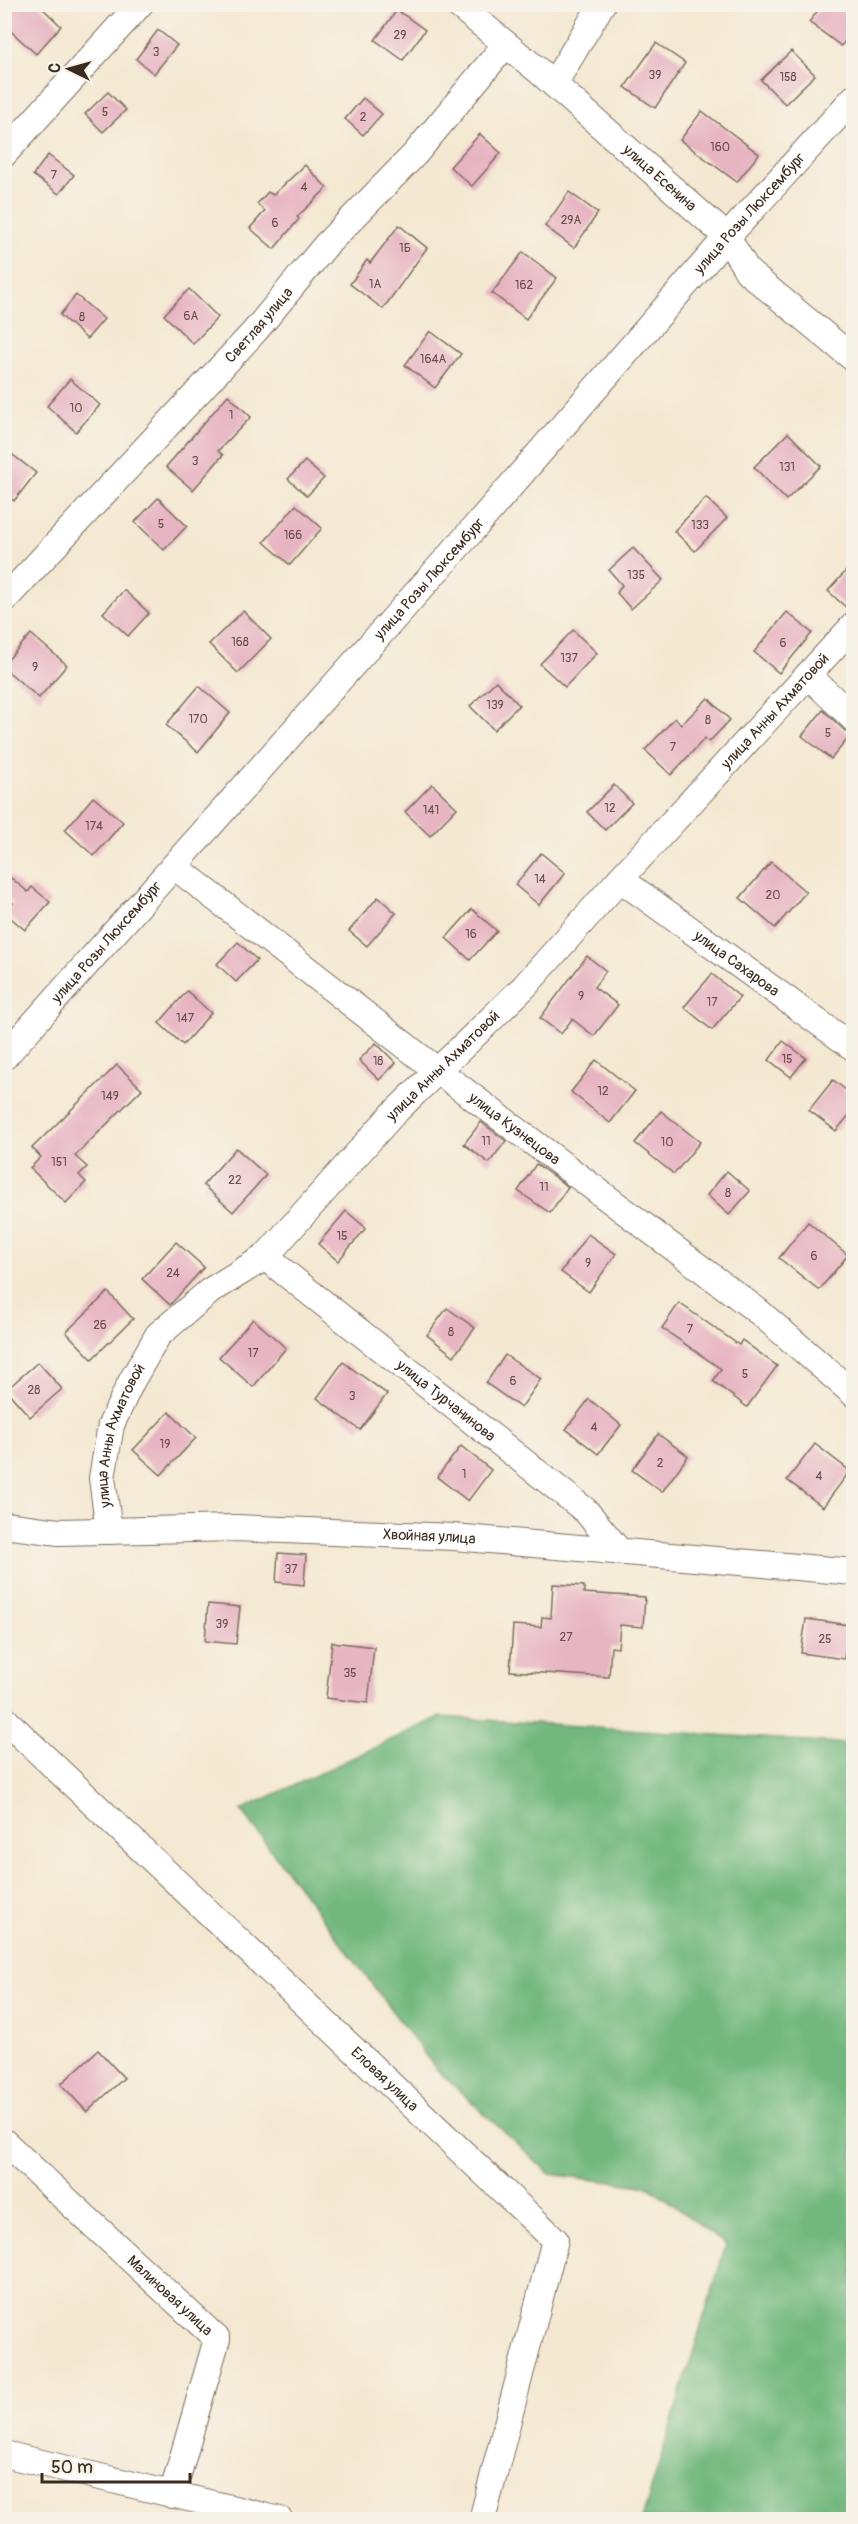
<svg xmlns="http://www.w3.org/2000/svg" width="858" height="2524" viewBox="0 0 858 2524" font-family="Pangolin,sans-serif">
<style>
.forest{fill:#72b87e;stroke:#56714e;stroke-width:1.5}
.building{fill:#e7b4c2}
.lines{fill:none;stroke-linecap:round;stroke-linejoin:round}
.minor-casing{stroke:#7c6c5d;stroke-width:28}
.minor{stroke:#fff;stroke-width:26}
.labels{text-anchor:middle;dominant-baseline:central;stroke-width:4.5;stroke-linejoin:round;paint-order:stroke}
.number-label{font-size:12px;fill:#664c47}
.street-label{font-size:15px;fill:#3b2a1e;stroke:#f7f3e8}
</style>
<rect width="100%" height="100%" fill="#f7f3e8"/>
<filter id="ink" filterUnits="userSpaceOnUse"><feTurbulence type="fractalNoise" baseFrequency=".0167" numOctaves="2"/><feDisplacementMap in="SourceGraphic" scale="12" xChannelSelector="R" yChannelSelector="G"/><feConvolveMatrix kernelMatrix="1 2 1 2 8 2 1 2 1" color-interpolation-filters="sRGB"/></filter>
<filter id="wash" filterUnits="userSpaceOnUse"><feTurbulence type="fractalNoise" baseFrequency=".008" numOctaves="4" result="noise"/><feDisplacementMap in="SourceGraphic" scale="24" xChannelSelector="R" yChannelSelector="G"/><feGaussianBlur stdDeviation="1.35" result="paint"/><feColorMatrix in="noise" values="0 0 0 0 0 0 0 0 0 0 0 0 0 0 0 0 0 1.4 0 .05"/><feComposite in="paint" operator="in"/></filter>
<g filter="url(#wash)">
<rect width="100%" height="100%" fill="#f4e8d2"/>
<!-- forest -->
<polygon class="forest" points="440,1717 853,1744 853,2519 642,2519 726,2245 650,2187 550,2174 436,2069 241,1810"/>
<g id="blocks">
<!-- building -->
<g class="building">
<polygon points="16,4 38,4 61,26 36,54 4,25 4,17"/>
<polygon points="823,4 854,4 854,31 841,46 809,22"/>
<polygon points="397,10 425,30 403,60 375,40"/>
<polygon points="158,30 177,45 154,74 136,59"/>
<polygon points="656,43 685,63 655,108 625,87"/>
<polygon points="791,51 815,75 785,104 761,80"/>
<polygon points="108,92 126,110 103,132 85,114"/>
<polygon points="363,98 382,114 363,135 345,119"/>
<polygon points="702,111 759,154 737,182 680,140"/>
<polygon points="480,134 501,153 472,186 450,167"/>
<polygon points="48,155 74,175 59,194 33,175"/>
<polygon points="305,165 327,188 297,217 299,219 274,249 250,228 265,211 257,204 268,192 273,195"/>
<polygon points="569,192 598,213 574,248 545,226"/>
<polygon points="399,225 427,248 383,309 350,284 367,260 370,263"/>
<polygon points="523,252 557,278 526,319 492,293"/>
<polygon points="189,289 218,317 193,344 164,315"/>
<polygon points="76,295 104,319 87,339 60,315"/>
<polygon points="430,331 461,354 435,388 405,365"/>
<polygon points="70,379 100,405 76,432 47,406"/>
<polygon points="228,395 251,417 218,451 223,455 193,490 166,467"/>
<polygon points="788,433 821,466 786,500 754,467"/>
<polygon points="4,448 36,473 14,501 4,493"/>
<polygon points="305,461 324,478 307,496 288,479"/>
<polygon points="158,498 187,526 164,550 135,522"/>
<polygon points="706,498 727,518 695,551 674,531"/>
<polygon points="296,505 322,528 290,565 264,542"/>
<polygon points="633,548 663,580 631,609 617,593 622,585 609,570"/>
<polygon points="854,562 854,610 850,611 828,591"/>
<polygon points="124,590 149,613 128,636 103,613"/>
<polygon points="243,611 271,639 238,673 209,644"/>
<polygon points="787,612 812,633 779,673 754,652"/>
<polygon points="573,630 597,653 565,687 540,664"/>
<polygon points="31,634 67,665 39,698 4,668 4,664"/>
<polygon points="496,681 519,705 494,730 470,706"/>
<polygon points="199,686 230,713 198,752 166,725"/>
<polygon points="708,698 730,720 709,742 705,738 671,775 645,750 675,718 681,725"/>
<polygon points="823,710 844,730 852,734 831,759 802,736"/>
<polygon points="432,784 457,808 430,836 405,812"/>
<polygon points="614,785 632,803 605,830 587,812"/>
<polygon points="93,797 123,822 94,856 65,830"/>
<polygon points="541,853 565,873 539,905 515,885"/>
<polygon points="771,862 806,892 775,928 740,898"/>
<polygon points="4,872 28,892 32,887 50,902 25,930 5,913 13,903 4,895"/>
<polygon points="378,897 396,913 367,946 349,931"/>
<polygon points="472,909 497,931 470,960 446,938"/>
<polygon points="238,942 257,960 236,982 217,964"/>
<polygon points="587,956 606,971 594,987 618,1005 594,1036 572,1019 561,1034 540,1018"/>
<polygon points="712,974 740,997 712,1030 684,1007"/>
<polygon points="187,991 211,1013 183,1045 159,1023"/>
<polygon points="783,1041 806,1058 791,1077 769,1060"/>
<polygon points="376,1043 396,1063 379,1080 359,1060"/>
<polygon points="596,1060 635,1091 610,1123 571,1092"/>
<polygon points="117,1065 142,1089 75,1156 87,1167 79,1175 86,1182 66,1203 30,1168 41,1157 32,1148"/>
<polygon points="833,1080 854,1096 854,1109 836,1131 809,1110"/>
<polygon points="661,1111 700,1142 674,1174 635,1143"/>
<polygon points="481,1122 506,1141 489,1163 464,1144"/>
<polygon points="236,1148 266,1175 233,1212 203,1185"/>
<polygon points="536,1164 568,1187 550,1213 518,1191"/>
<polygon points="727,1171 750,1191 729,1215 707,1195"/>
<polygon points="346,1211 366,1228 338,1261 318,1244"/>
<polygon points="808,1222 848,1255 819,1290 779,1258"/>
<polygon points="588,1234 616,1254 589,1292 561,1272"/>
<polygon points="176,1242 204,1267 170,1305 142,1279"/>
<polygon points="108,1292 133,1319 92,1359 66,1332"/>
<polygon points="679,1303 739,1345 742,1340 777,1366 747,1407 713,1381 721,1369 662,1328"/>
<polygon points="447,1308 475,1328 454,1356 427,1335"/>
<polygon points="253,1319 286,1348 253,1387 219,1357"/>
<polygon points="505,1355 541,1379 521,1408 486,1383"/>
<polygon points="38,1362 62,1389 30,1417 6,1390"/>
<polygon points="343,1362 387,1394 360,1430 317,1398"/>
<polygon points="589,1399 621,1425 598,1454 566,1429"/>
<polygon points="169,1412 196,1438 161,1475 133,1450"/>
<polygon points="658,1434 688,1456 662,1492 632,1470"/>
<polygon points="815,1444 850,1471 823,1507 787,1480"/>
<polygon points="461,1446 491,1470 468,1501 437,1477"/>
<polygon points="278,1553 306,1555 304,1585 276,1582"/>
<polygon points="553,1584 584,1586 584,1593 645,1597 643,1627 620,1625 618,1648 611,1647 609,1677 510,1671 513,1625 541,1627 542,1617 551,1618"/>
<polygon points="208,1604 240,1607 236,1644 205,1641"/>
<polygon points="806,1619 849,1625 844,1659 801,1653"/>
<polygon points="332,1642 374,1647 368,1703 326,1698"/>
<polygon points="98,2050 124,2078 87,2112 61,2084"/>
</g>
</g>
</g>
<g filter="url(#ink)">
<use href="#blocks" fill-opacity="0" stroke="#7c6c5d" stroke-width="1.5"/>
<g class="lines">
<defs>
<g id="minor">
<path id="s1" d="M 457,4 L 540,72 L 727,237 L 748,272 L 854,359"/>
<polyline points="554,84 602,4"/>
<polyline points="4,154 140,4"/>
<path id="s2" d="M 4,600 L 255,331 L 326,245 L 415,154 L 506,44"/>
<polyline points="808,675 854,719"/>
<path id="s3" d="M 174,866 L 438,1071 L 759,1312 L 854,1394"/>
<path id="s4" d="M 620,879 L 854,1048"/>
<path id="s5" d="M 4,1057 L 468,535 L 727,237 L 854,98"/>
<path id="s6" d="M 265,1257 L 586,1511 L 619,1551"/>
<path id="s7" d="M 4,1525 L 59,1532 L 236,1528 L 454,1537 L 854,1572"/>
<path id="s8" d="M 109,1531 L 102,1478 L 111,1425 L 131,1382 L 158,1335 L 210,1291 L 265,1257 L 392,1115 L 524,987 L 620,879 L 854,625"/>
<path id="s9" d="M 4,1719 L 555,2240 L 482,2520"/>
<path id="s10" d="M 4,2142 L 217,2339 L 172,2495"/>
<polyline points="4,2454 280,2520"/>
</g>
</defs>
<!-- minor casing -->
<use href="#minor" class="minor-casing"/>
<!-- minor -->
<use href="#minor" class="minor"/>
</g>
</g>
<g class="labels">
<!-- number labels -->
<g class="number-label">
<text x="400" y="35">29</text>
<text x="156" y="52">3</text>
<text x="655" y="75">39</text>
<text x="788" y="77">158</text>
<text x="105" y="112">5</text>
<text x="363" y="117">2</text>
<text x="720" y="147">160</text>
<text x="54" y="175">7</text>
<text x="304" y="187">4</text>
<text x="571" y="220">29А</text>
<text x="275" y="223">6</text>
<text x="405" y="248">1Б</text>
<text x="375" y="284">1А</text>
<text x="524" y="285">162</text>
<text x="191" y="316">6А</text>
<text x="82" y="317">8</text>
<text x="433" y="359">164А</text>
<text x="76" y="408">10</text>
<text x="231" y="415">1</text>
<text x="195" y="461">3</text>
<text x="787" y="467">131</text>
<text x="161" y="524">5</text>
<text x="700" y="525">133</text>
<text x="293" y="535">166</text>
<text x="636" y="575">135</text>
<text x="240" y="642">168</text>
<text x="783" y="643">6</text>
<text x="569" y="658">137</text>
<text x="35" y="667">9</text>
<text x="495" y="705">139</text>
<text x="198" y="719">170</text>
<text x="708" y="720">8</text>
<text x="828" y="733">5</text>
<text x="673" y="747">7</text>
<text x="610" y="808">12</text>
<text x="431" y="810">141</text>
<text x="94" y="826">174</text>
<text x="540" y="879">14</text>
<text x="773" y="895">20</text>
<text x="471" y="934">16</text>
<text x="581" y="996">9</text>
<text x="712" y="1002">17</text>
<text x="185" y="1018">147</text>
<text x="787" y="1059">15</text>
<text x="378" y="1061">18</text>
<text x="603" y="1091">12</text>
<text x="110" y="1096">149</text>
<text x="486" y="1141">11</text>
<text x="667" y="1142">10</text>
<text x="59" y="1162">151</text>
<text x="235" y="1180">22</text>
<text x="544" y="1187">11</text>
<text x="728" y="1193">8</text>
<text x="342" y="1236">15</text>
<text x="814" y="1256">6</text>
<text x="588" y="1263">9</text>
<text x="173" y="1273">24</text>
<text x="100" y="1325">26</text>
<text x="690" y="1329">7</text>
<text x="451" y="1332">8</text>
<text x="253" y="1353">17</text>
<text x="745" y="1374">5</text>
<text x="513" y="1381">6</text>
<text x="34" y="1390">28</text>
<text x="352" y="1396">3</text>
<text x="594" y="1427">4</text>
<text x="165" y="1444">19</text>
<text x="660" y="1463">2</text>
<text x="464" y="1474">1</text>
<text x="819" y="1476">4</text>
<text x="291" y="1569">37</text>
<text x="222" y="1624">39</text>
<text x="566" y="1637">27</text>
<text x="825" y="1639">25</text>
<text x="350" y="1673">35</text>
</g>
<!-- street labels -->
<g class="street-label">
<text stroke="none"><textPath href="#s1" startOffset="267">улица Есенина</textPath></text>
<text stroke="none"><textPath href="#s5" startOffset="1126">улица Розы Люксембург</textPath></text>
<text stroke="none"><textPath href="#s2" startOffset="375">Светлая улица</textPath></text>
<text stroke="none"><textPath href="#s5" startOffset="640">улица Розы Люксембург</textPath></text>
<text stroke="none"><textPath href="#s8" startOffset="1089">улица Анны Ахматовой</textPath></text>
<text stroke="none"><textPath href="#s5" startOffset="154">улица Розы Люксембург</textPath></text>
<text stroke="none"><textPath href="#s4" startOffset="144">улица Сахарова</textPath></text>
<text stroke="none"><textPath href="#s8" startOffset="603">улица Анны Ахматовой</textPath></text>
<text stroke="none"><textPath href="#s3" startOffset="430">улица Кузнецова</textPath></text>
<text stroke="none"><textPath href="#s6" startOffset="231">улица Турчанинова</textPath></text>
<text stroke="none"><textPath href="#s8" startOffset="99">улица Анны Ахматовой</textPath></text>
<text stroke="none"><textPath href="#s7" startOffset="426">Хвойная улица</textPath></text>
<text stroke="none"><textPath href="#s9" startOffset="524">Еловая улица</textPath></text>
<text stroke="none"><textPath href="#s10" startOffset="226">Малиновая улица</textPath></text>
</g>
</g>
<!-- margin -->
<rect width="858" height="2524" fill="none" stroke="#f7f3e8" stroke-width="24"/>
<!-- north arrow -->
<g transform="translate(69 69) rotate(275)" stroke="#f7f3e8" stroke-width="4.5" paint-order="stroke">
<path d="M0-4.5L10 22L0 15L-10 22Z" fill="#3b2a1e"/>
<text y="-9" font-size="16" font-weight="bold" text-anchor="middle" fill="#3b2a1e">С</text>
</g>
<!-- scale -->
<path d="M42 2473v9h148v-9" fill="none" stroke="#3b2a1e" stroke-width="3"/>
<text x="51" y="2473" font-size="18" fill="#3b2a1e" stroke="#f7f3e8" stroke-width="4.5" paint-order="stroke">50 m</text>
</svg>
